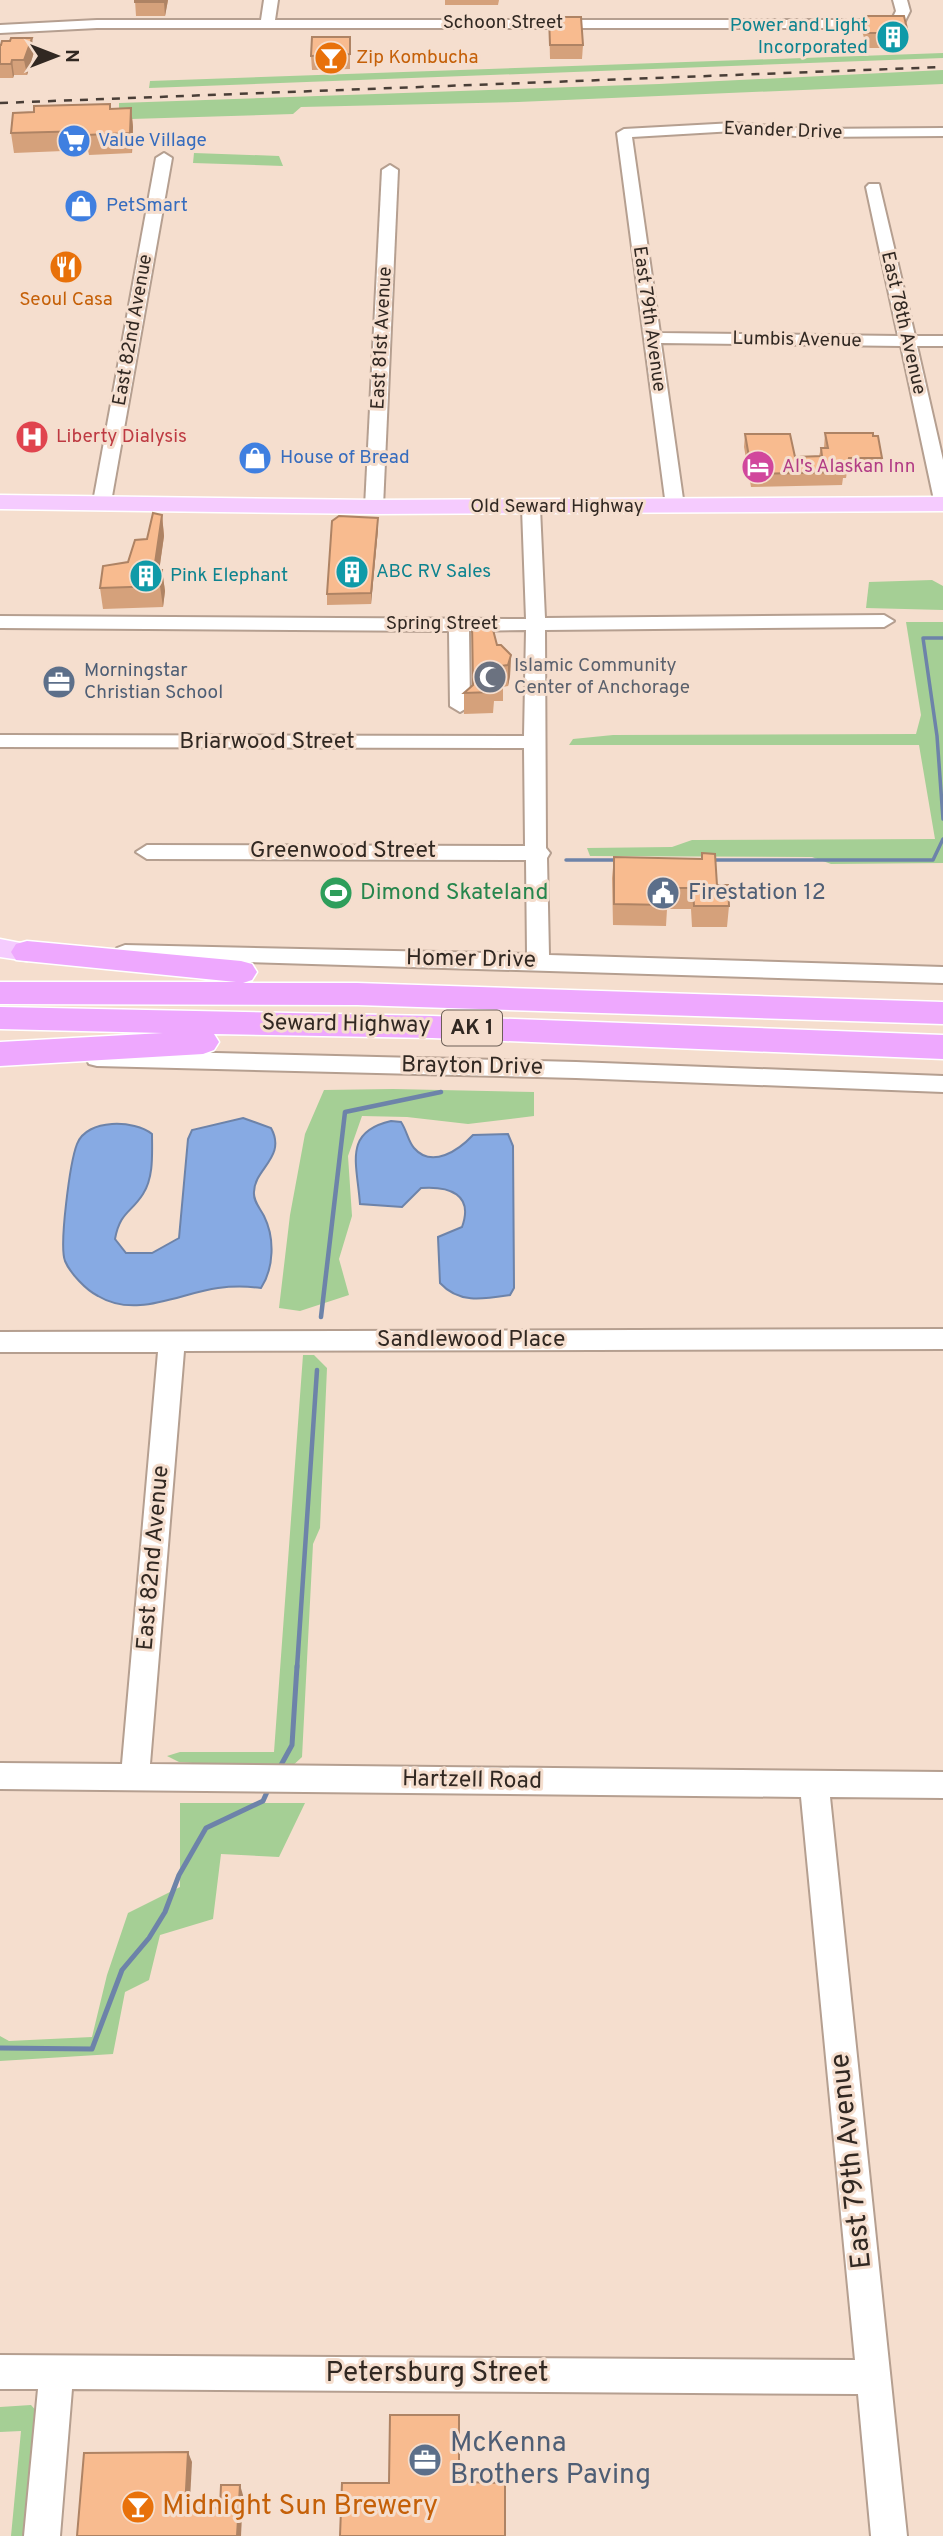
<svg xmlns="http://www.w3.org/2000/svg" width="943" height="2536" viewBox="0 0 943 2536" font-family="Overpass,sans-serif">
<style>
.green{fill:#a5cf95}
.water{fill:#87aae3;stroke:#6d83a9;stroke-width:2}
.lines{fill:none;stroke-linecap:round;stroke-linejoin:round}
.stream-far2{stroke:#6d83a9;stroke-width:3.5}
.stream-far1{stroke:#6d83a9;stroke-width:4.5}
.stream{stroke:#6d83a9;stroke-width:5}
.minor-casing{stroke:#b59f90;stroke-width:4}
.major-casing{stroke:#fff;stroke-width:3}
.highway-casing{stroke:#fff;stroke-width:3}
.minor{fill:#fff;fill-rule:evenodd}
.major{fill:#f5cbfe;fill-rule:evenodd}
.highway{fill:#eea8fe;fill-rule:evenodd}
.rail{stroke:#493e37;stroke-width:2.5;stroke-dasharray:8 8;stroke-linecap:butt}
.wall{fill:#d5a17b}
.shaded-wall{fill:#ae8364}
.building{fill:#f8bb8f;stroke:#ae8364;stroke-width:2}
.labels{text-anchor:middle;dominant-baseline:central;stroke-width:6;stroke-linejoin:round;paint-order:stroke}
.far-street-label{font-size:19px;fill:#312822;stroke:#f5dece}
.far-culture-label{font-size:19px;fill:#0d838f;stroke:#f5dece;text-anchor:start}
.far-food-label{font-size:19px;fill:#c56008;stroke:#f5dece;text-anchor:start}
.far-shop-label{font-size:19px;fill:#366cbe;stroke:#f5dece;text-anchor:start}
.far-health-label{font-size:19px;fill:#be3a42;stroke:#f5dece;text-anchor:start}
.far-hotel-label{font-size:19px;fill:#b23c85;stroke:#f5dece;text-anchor:start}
.far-worship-label{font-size:19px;fill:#5b616d;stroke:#f5dece;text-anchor:start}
.far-service-label{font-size:19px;fill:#4e5e75;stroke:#f5dece;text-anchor:start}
.shield{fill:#f5dece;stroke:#6c5f56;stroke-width:2}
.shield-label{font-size:21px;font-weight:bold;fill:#312822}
.street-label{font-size:23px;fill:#312822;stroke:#f5dece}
.leisure-label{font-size:23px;fill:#27864d;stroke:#f5dece;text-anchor:start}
.service-label{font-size:23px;fill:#4e5e75;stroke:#f5dece;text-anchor:start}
.near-street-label{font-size:28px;fill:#312822;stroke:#f5dece}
.near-service-label{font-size:28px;fill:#4e5e75;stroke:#f5dece;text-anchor:start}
.near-food-label{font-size:28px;fill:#c56008;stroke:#f5dece;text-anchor:start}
</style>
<rect width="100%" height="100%" fill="#f5dece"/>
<!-- green -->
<g class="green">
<polygon points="943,53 943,58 149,88 150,81"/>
<polygon points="943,70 943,84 518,102 301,107 293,114 131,119 119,117 119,103 659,84"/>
<polygon points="194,153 279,156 283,166 193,163"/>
<polygon points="932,580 943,586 943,610 866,608 869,582"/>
<polygon points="906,622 943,622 943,863 831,864 812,857 590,856 587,848 672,847 692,840 935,839 919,745 569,745 573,739 613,735 916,734 921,715"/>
<polygon points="393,1089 534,1092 534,1116 468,1124 407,1117 362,1116 348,1156 352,1216 339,1259 349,1295 300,1311 279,1308 290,1215 305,1134 324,1090"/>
<polygon points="303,1355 314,1355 327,1368 320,1528 313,1544 302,1757 288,1770 179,1762 167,1756 180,1752 274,1752"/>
<polygon points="180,1803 305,1803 279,1857 221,1854 213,1919 160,1935 149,1980 125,1992 113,2054 0,2061 0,2036 9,2041 92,2037 107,1975 128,1913 180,1887"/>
<polygon points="31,2405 46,2422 35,2536 11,2536 21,2431 0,2432 0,2407"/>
</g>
<!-- water -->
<g class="water">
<path d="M 243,1118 L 271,1128 C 287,1157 254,1169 254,1192 C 253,1201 260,1208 264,1216 C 275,1238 274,1268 261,1288 C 246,1286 233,1286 218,1288 C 180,1293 136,1319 98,1296 C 86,1290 70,1273 65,1261 C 59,1245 70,1162 77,1144 C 87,1118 135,1120 152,1134 C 152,1153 154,1177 143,1194 C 131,1213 120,1212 115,1239 L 126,1253 L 152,1253 L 179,1238 L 188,1139 L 192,1130 Z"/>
<path d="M 391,1121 L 401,1122 C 407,1131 408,1141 414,1148 C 432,1169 459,1150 473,1135 L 508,1134 L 513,1146 L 514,1288 L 510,1295 C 484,1299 459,1304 440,1283 L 438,1237 L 462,1227 C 474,1194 449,1186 421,1188 L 402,1207 L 360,1204 C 357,1163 343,1132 391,1121 Z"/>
</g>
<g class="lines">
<!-- stream-far2 -->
<g class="stream-far2">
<polyline points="943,638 923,638 937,736 943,819"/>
<polyline points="566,860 617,860"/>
<polyline points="710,860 933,860 943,839"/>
</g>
<!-- stream-far1 -->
<g class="stream-far1">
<polyline points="321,1317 345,1112 441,1092"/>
<polyline points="297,1668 317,1370"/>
</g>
<!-- stream -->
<g class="stream">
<polyline points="281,1765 292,1745 297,1666"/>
<polyline points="0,2048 92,2049 122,1970 149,1938 165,1912 179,1875 206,1828 263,1801 267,1792"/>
</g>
<defs>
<g id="minor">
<polygon points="264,0 278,0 275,20 878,20 893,17 896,11 893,0 907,0 910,11 904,23 878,28 97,28 0,33 0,25 97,20 261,20"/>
<polygon points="734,123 808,129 943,128 943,136 808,137 734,131 632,137 660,333 898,336 866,187 869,184 879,184 915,336 943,336 943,346 917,346 943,460 943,505 934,500 901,346 661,343 684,506 675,511 666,506 617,133 624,129"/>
<polygon points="164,153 172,158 111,502 102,507 93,502 156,158"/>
<polygon points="390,165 398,170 383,507 374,512 365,507 382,170"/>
<polygon points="531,503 540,508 545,618 884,615 894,621 884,627 545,630 546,848 550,853 547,858 549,955 943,967 943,983 117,958 114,953 117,948 125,945 527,954 526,860 147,859 136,852 147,845 525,846 524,748 0,747 0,735 524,736 526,630 469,631 470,706 460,712 450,706 449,631 0,628 0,616 526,619 522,508"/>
<polygon points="97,1050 576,1062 943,1076 943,1092 576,1078 97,1066 89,1064 86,1058 89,1052"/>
<polygon points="943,1329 943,1349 184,1351 150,1764 943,1772 943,1798 830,1797 907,2536 871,2536 858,2394 72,2389 60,2536 24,2536 38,2389 0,2389 0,2355 855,2360 801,1797 0,1789 0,1763 122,1764 158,1352 0,1352 0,1332"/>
</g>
<g id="major">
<polygon points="0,495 374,500 943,497 943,511 374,514 0,509"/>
<polygon points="0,939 36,946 40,952 36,958 27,961 0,957"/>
</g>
<g id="highway">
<polygon points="27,941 241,961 252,964 257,972 252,980 243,983 357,983 943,1002 943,1024 357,1005 0,1004 0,982 236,982 16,960 11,952 16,944"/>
<polygon points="0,1007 432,1016 943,1035 943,1059 432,1038 214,1034 219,1042 214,1050 203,1054 0,1066 0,1042 163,1033 0,1029"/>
</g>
</defs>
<!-- minor casing -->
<use href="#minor" class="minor-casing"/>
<!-- major casing -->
<use href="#major" class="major-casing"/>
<!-- highway casing -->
<use href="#highway" class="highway-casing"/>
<!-- minor -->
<use href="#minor" class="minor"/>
<!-- major -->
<use href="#major" class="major"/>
<!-- highway -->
<use href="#highway" class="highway"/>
<!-- rail -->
<polyline class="rail" points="0,103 943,67"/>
</g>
<!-- wall -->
<g class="wall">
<polygon points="135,0 168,0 165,16 136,16"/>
<polygon points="445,0 499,0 498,5 445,5"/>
<polygon points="864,16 908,33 906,48 867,48 862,31"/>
<polygon points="549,17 583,45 582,59 550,59"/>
<polygon points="350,37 350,69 312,70 311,56"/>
<polygon points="0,45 34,52 27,75 14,75 13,78 0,78"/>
<polygon points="110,104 110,109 131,108 133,127 132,153 89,155 88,150 14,153 11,133 34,112"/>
<polygon points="825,433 873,436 882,458 880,471 847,472 846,478 843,478 842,485 751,487 744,447 745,434 795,457 819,456 821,448 824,448"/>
<polygon points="162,515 164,536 159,570 162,570 165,591 163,607 103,609 100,588 128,562 147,539"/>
<polygon points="378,529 371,604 327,605 327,594"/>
<polygon points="497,645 511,655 510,676 508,686 503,687 503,701 494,701 493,713 464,714 464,693 472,685"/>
<polygon points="702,853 717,885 729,906 727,927 692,927 691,909 667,909 666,926 613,925 612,878 614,857 702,859"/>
</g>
<!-- shaded-wall -->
<g class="shaded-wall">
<polygon points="164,0 168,0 165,16 164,2"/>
<polygon points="32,38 34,52 27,75 24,60"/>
<polygon points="12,60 14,75 13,78 11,64"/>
<polygon points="131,108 133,127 132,153 130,133"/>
<polygon points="162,515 164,536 157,586 154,570"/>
<polygon points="378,518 378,529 371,604 371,593"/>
<polygon points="162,570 165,591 163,607 160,586"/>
<polygon points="511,655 510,676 508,686 508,665"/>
<polygon points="188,2452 192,2462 189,2519 185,2509"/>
<polygon points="240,2485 243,2495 241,2536 237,2536"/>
</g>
<!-- building -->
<g class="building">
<rect x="135" y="0" width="29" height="2"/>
<polygon points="864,16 904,16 908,33 868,33"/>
<polygon points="549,17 581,17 583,45 550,45"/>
<polygon points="312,37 350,37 350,54 311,56"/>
<polygon points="11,38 32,38 24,60 12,60 11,64 0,64 0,45 1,45 2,41 10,41"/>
<polygon points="110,104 110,109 131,108 130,133 86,135 86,131 11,133 13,113 34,112 34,106"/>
<polygon points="825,433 873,433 873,436 878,436 882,458 849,458 848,464 842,464 844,472 752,474 745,434 790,434 795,457 822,456 821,448 828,448"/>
<polygon points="153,513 162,515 154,570 162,570 160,586 100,588 103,566 128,562 135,540 147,539"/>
<polygon points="339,516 378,518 371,593 327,594 332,521"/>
<polygon points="472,622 491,622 497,645 501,645 511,655 508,665 500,666 503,680 494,680 493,692 464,693 473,685"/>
<polygon points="702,853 715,854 717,885 728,885 729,906 694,906 693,888 667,888 668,905 614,904 614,857 702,859"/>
<polygon points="390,2415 459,2415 459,2482 505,2483 505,2536 340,2536 342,2483 389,2483"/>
<polygon points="188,2452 185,2509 220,2508 221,2485 240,2485 237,2536 77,2536 84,2453"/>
</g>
<!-- icons -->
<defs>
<symbol id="building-disc" viewBox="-11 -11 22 22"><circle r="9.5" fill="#0f9aa8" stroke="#f5dece"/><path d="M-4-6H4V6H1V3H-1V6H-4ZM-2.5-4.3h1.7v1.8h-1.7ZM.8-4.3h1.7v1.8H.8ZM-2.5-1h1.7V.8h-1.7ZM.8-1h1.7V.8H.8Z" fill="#fff"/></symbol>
<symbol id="bar-disc" viewBox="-11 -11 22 22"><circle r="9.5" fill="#e8710a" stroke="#f5dece"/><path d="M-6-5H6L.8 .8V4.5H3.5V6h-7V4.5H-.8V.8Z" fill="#fff"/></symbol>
<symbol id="supermarket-disc" viewBox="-11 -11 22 22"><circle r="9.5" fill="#3f7fe0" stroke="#f5dece"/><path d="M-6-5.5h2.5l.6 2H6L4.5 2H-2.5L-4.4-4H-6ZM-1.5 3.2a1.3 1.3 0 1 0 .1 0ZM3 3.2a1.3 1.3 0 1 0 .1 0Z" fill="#fff"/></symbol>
<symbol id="shop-disc" viewBox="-11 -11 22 22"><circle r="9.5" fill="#3f7fe0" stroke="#f5dece"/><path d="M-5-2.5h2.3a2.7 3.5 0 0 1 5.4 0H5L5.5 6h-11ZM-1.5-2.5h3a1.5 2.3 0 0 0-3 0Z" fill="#fff"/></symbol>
<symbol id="restaurant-disc" viewBox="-11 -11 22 22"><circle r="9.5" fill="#e8710a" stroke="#f5dece"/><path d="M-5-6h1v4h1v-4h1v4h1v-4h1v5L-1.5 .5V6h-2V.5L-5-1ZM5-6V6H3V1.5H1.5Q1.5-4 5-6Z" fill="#fff"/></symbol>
<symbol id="hospital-disc" viewBox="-11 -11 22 22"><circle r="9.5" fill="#e0444e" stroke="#f5dece"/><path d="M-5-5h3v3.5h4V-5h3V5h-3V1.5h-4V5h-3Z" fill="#fff"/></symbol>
<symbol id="hotel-disc" viewBox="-11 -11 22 22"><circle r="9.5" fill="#d1479c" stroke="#f5dece"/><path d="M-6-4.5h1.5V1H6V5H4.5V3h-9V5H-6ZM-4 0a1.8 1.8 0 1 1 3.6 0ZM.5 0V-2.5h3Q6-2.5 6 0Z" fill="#fff"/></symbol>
<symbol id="mosque-disc" viewBox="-11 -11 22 22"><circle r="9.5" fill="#6b7280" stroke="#f5dece"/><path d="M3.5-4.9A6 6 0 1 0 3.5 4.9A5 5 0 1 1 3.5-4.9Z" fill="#fff"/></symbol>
<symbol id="office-disc" viewBox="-11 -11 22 22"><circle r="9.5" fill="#5c6f8a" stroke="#f5dece"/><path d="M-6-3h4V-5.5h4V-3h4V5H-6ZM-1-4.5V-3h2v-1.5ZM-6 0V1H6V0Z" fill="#fff"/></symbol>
<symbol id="stadium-disc" viewBox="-11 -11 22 22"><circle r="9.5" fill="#2e9e5b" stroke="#f5dece"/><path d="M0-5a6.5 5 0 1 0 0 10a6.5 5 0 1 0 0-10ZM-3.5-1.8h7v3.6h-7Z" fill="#fff"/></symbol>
<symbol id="civic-disc" viewBox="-11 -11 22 22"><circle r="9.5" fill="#5c6f8a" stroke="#f5dece"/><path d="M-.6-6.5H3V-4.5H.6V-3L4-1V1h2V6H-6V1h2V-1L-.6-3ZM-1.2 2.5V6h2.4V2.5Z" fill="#fff"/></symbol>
</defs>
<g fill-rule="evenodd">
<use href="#building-disc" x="874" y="18" width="38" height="38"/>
<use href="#bar-disc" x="312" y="39" width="38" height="38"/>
<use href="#supermarket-disc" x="55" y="122" width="38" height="38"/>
<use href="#shop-disc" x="62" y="187" width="38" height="38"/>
<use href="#restaurant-disc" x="47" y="248" width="38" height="38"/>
<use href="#hospital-disc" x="13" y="418" width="38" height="38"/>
<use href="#shop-disc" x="236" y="439" width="38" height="38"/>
<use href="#hotel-disc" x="739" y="448" width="38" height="38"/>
<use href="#building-disc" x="333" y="553" width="38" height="38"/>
<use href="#building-disc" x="127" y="557" width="38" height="38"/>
<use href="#mosque-disc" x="471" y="658" width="38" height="38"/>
<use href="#office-disc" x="40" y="663" width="38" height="38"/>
<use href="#stadium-disc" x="317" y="874" width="38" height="38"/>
<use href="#civic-disc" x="644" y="874" width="38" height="38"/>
<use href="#office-disc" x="406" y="2441" width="38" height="38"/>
<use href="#bar-disc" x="119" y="2488" width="38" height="38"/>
</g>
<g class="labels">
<!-- far-street labels -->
<g class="far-street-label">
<text x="503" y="23">Schoon Street</text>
<text transform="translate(783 131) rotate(2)">Evander Drive</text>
<text transform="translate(649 319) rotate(82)">East 79th Avenue</text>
<text transform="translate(903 323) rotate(77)">East 78th Avenue</text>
<text transform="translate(133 330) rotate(-80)">East 82nd Avenue</text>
<text transform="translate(382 338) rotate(-87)">East 81st Avenue</text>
<text transform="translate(797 340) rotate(1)">Lumbis Avenue</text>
<text x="557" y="507">Old Seward Highway</text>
<text x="442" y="624">Spring Street</text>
</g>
<!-- far-culture labels -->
<g class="far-culture-label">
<text x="868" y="26" text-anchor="end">Power and Light<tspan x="868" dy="22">Incorporated</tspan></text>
<text x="376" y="572">ABC RV Sales</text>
<text x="170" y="576">Pink Elephant</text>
</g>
<!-- far-food labels -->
<g class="far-food-label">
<text x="356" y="58">Zip Kombucha</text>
<text x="66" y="300" text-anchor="middle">Seoul Casa</text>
</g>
<!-- far-shop labels -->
<g class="far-shop-label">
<text x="98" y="141">Value Village</text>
<text x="106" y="206">PetSmart</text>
<text x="280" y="458">House of Bread</text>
</g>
<!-- far-health labels -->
<g class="far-health-label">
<text x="56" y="437">Liberty Dialysis</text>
</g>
<!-- far-hotel labels -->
<g class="far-hotel-label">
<text x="782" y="467">Al's Alaskan Inn</text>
</g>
<!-- far-worship labels -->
<g class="far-worship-label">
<text x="514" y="666">Islamic Community<tspan x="514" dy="22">Center of Anchorage</tspan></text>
</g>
<!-- far-service labels -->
<g class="far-service-label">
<text x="84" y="671">Morningstar<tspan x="84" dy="22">Christian School</tspan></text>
</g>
<!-- shield labels -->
<rect class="shield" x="442" y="1010.5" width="60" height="35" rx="5"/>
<g class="shield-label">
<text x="472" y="1028">AK 1</text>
</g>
<!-- street labels -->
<g class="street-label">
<text x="267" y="742">Briarwood Street</text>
<text x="343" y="851">Greenwood Street</text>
<text transform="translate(471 960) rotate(1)">Homer Drive</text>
<text transform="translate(346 1025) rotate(1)">Seward Highway</text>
<text transform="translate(472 1067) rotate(1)">Brayton Drive</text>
<text x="471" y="1340">Sandlewood Place</text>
<text transform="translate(154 1558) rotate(-85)">East 82nd Avenue</text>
<text transform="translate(472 1781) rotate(1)">Hartzell Road</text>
</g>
<!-- leisure labels -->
<g class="leisure-label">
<text x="360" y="893">Dimond Skateland</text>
</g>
<!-- service labels -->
<g class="service-label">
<text x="688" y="893">Firestation 12</text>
</g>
<!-- near-street labels -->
<g class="near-street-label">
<text transform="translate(852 2161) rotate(-96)">East 79th Avenue</text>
<text x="437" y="2374">Petersburg Street</text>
</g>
<!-- near-service labels -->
<g class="near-service-label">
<text x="450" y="2444">McKenna<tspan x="450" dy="32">Brothers Paving</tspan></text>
</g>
<!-- near-food labels -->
<g class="near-food-label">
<text x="162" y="2507">Midnight Sun Brewery</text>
</g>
</g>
<!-- north arrow -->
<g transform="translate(56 56) rotate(90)" stroke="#f5dece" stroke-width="5" paint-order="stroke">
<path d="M0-5L12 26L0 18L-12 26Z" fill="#312822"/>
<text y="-10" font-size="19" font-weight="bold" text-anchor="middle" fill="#312822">N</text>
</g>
</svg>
